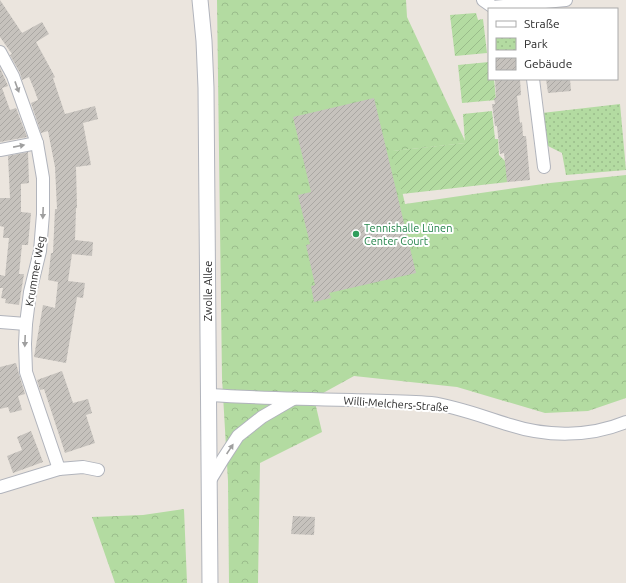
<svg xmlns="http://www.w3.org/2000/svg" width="626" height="583" viewBox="0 0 626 583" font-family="Ubuntu,sans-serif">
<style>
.forest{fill:url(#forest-crowns)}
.park{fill:url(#park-dots)}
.garden{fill:url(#garden-furrows)}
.building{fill:url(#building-hatch)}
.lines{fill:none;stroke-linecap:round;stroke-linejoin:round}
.minor-casing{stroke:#b1b4bc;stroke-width:14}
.tertiary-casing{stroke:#b1b4bc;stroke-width:17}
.minor{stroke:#fff;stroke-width:12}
.tertiary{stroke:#fff;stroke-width:15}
.oneway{fill:#9f9f9f}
.leisure-dot{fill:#2e9e5b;stroke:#fff;stroke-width:1.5}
.labels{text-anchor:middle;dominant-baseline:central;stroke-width:4;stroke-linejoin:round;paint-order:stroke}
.leisure-label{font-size:11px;fill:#27864d;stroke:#fff;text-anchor:start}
.street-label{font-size:11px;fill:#2a2a2a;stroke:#fff}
</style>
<defs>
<pattern id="forest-crowns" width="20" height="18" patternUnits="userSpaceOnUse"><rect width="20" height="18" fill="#b3dba1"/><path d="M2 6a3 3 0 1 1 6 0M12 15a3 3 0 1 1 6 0" fill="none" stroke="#9abc8b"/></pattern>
<pattern id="park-dots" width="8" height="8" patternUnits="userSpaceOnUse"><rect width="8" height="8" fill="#b3dba1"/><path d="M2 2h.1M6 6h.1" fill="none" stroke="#9abc8b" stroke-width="1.8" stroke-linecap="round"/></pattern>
<pattern id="garden-furrows" width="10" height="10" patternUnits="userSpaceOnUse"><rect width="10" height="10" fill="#b3dba1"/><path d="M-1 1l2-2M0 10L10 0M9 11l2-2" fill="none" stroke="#9abc8b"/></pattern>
<pattern id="building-hatch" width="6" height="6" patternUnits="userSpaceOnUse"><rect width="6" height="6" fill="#c6c2bd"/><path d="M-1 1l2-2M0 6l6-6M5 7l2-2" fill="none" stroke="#aaa7a3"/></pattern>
</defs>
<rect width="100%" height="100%" fill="#ebe5de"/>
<!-- forest -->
<g class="forest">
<polygon points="217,0 406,0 407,17 466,143 393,151 405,204 550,183 626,175 626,398 588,411 545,413 457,387 354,376 314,398 322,432 260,463 258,583 229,583 228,481 222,378"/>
<polygon points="184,509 187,583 115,583 92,517 143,515"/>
</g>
<!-- park -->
<polygon class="park" points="620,104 626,170 566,175 562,153 546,145 542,113"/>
<!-- garden -->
<g class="garden">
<polygon points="476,13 478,20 483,19 487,53 455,56 450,15"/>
<polygon points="489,62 489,79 494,79 496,100 462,103 458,65"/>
<polygon points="492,111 495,139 498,139 499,155 506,162 508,182 402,194 392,151 465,143 463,114"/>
</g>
<!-- building -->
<g class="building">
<polygon points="0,0 22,33 42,22 49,34 36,42 55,77 53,78 65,114 95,106 98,119 83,123 91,165 76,167 77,208 76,208 75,240 93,242 92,256 72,254 68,281 85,283 83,298 77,297 66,363 34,357 43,305 55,308 58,282 48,280 51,253 53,253 55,209 57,209 55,167 48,131 41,133 31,103 38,100 34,89 29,77 22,80 20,73 10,55 12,54 0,37"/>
<polygon points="0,68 8,86 2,88 10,110 16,108 27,137 0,142"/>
<polygon points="495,79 520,79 521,95 517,96 520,123 522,122 523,136 526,136 530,180 507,182 504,153 500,154 497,126 495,126 492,104 495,104 494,98 496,98"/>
<polygon points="546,79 570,79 571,91 548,93"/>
<polygon points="374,98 416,273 329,293 331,298 314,302 311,286 315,285 306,245 310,244 298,195 311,192 293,117"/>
<polygon points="28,152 29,183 21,184 21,212 31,213 28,245 22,245 19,274 24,274 19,305 5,303 6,299 1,298 3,288 0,288 0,275 5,276 9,238 3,238 4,227 0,226 0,198 10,198 8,156"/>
<polygon points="16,363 19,374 25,394 18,396 22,410 10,413 8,407 0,409 0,367"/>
<polygon points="62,371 73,403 88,399 92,413 86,415 95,443 65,453 44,389 40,390 37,380"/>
<polygon points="31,431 43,462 13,473 7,456 22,450 17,437"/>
<polygon points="293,516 315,517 314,535 291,534"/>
</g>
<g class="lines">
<defs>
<g id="minor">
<polyline points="483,0 493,7 566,0"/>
<polyline points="0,52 13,76 37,143 43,178 43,214 40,251 30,292 26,324 25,344 26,372 59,469"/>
<polyline points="533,79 544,167"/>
<polyline points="0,150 37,143"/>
<polyline points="0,322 26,324"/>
<path d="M 209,395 C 257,398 304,399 352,400 C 378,401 405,401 431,403 C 459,407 483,417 510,425 C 547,437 590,437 626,422"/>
<polyline points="209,482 223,459 238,436 262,417 293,399"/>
<polyline points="0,487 59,469 83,467 98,470"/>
</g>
<polyline id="tertiary" points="200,0 204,41 206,88 210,583"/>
</defs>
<!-- minor casing -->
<use href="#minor" class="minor-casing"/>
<!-- tertiary casing -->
<use href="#tertiary" class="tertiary-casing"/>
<!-- minor -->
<use href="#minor" class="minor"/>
<!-- tertiary -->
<use href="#tertiary" class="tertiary"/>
</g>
<!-- one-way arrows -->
<defs><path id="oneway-solid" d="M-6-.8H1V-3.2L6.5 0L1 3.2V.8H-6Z"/></defs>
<g class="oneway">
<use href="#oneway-solid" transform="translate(17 87) rotate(70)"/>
<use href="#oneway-solid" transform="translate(19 146) rotate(-11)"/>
<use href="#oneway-solid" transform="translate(43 213) rotate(92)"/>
<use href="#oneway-solid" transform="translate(25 341) rotate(92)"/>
<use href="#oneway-solid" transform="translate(230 449) rotate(-56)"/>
</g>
<!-- markers -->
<circle class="leisure-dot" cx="356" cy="234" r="4"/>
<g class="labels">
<!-- leisure labels -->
<g class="leisure-label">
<text x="364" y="228">Tennishalle Lünen<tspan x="364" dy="13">Center Court</tspan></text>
</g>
<!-- street labels -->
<g class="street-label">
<text transform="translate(35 271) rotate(-80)">Krummer Weg</text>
<text transform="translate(208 291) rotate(-90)">Zwolle Allee</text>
<text transform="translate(396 404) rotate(4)">Willi-Melchers-Straße</text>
</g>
</g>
<!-- legend -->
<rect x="488" y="8" width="130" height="72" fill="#ffffff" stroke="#aaaaaa"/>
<rect x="496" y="21" width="20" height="6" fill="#ffffff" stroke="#aaaaaa"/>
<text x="524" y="28" font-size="12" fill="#2a2a2a">Straße</text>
<rect x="496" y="38" width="20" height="12" fill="url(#park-dots)" stroke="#aaaaaa"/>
<text x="524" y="48" font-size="12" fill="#2a2a2a">Park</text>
<rect x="496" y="58" width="20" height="12" fill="url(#building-hatch)" stroke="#aaaaaa"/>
<text x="524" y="68" font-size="12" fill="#2a2a2a">Gebäude</text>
</svg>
